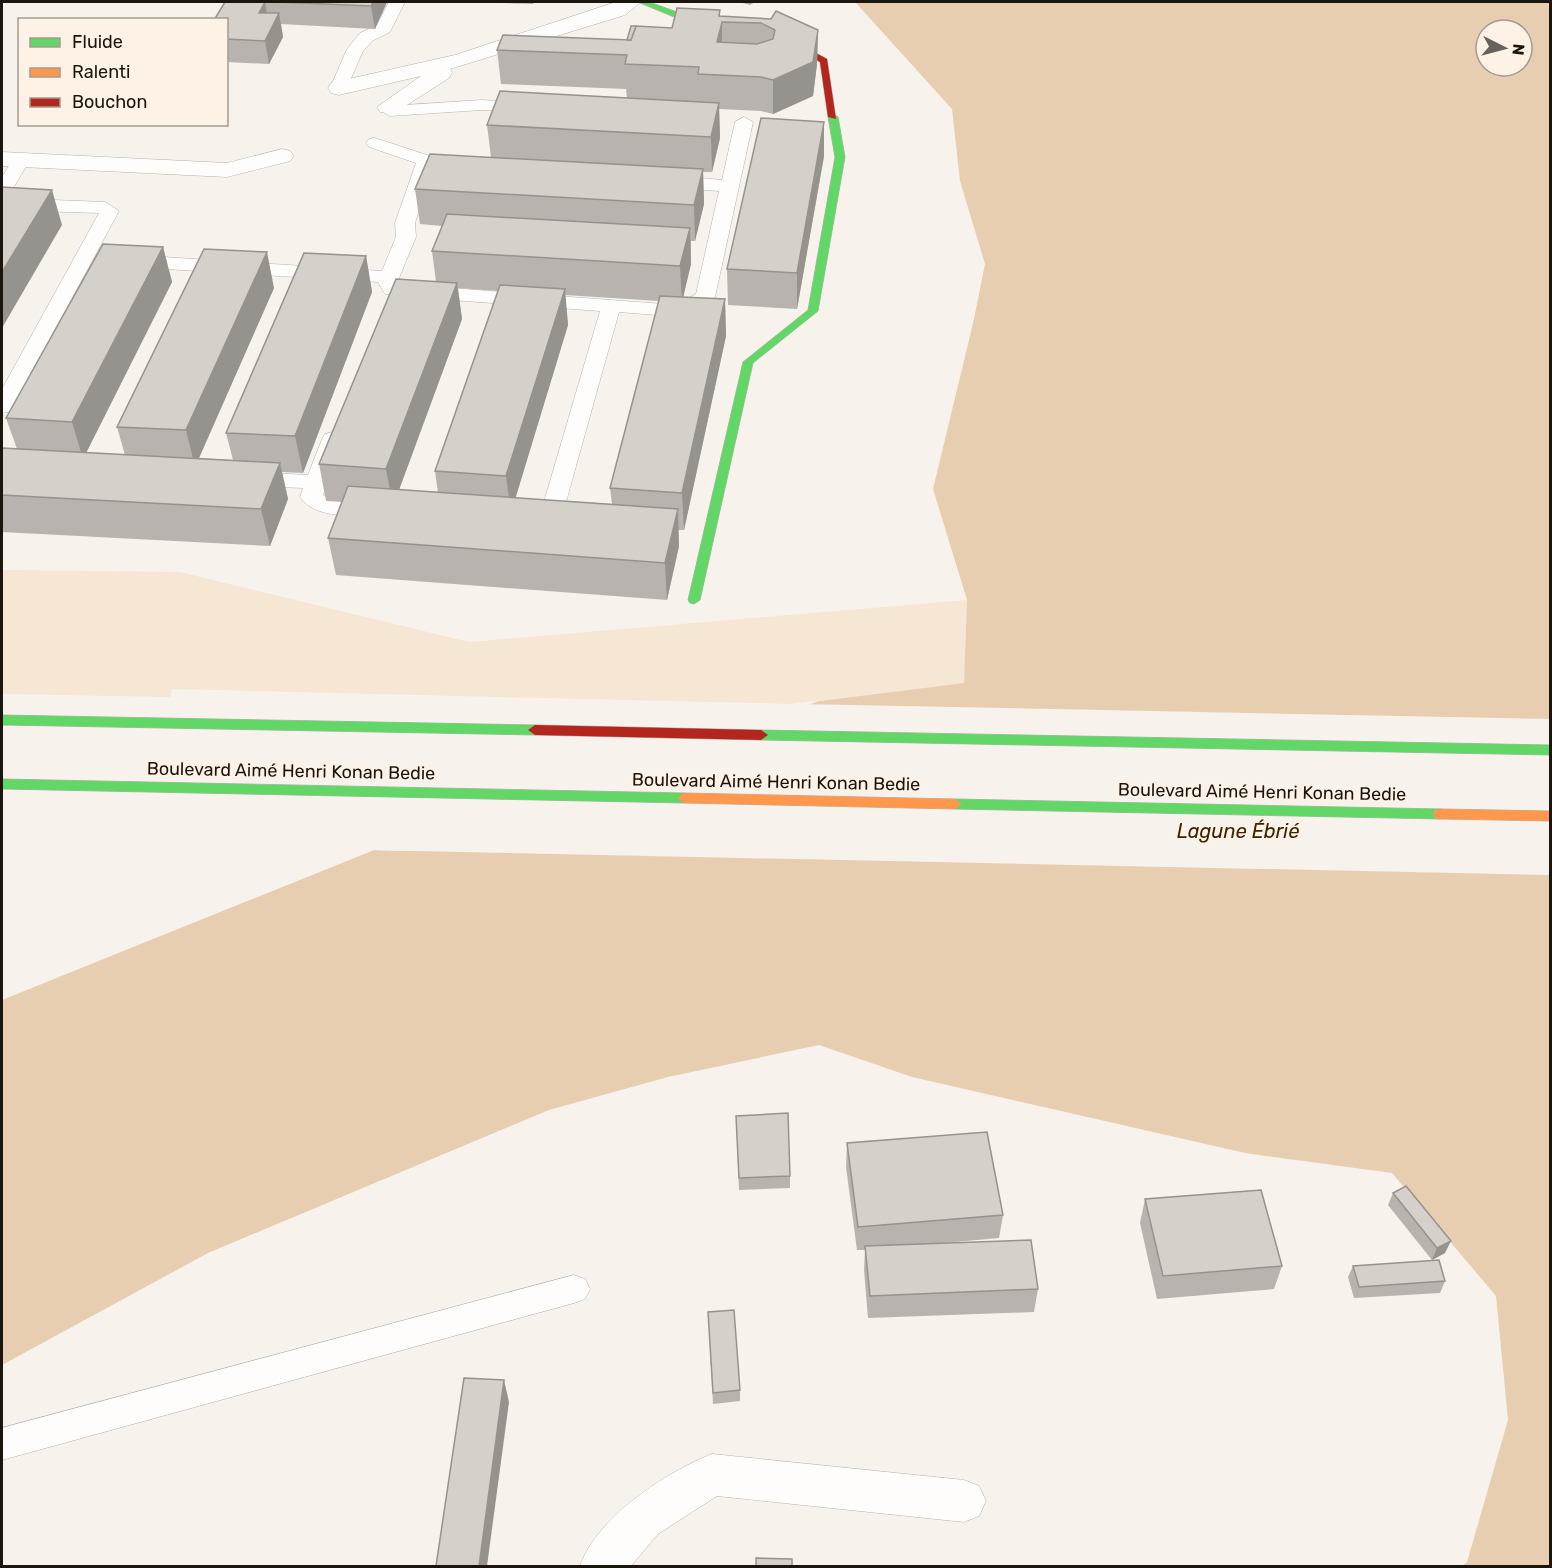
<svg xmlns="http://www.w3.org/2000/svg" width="1552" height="1568" viewBox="0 0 1552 1568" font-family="Rubik,sans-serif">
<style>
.green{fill:#f6e6d4}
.water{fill:#e8ceb1;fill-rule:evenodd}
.pier{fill:#f8f2ec}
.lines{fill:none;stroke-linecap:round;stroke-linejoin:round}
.lane-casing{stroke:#b7b1ab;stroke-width:1}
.street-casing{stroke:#b7b1ab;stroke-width:1}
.fast-casing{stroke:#b7b1ab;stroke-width:1}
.slow-casing{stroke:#b7b1ab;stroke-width:1}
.jam-casing{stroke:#b7b1ab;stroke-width:1}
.lane{fill:#fefdfc;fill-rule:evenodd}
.street{fill:#fefdfc;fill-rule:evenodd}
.fast{fill:#63d668;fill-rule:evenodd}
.slow{fill:#ff974d;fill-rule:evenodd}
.jam{fill:#b3261e;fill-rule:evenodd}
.wall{fill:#b8b3ae;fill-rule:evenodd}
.shaded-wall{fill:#96928d}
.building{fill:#d6d0ca;stroke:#96928d;stroke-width:1.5;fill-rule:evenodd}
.labels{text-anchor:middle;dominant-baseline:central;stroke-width:4.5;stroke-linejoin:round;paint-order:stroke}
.street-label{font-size:18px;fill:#1c150e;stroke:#fef2e6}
.water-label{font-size:20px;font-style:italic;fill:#3b2303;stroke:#fef2e6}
</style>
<rect width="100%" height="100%" fill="#f8f2ec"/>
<!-- green -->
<polygon class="green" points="2,570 180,572 469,642 967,600 964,683 790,704 172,689 170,697 2,694"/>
<!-- water -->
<path class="water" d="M 855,2 L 1550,2 L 1550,1566 L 1462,1566 L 1467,1562 L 1508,1420 L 1496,1296 L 1392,1173 L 1245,1153 L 912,1077 L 819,1045 L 668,1077 L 549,1110 L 208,1253 L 2,1365 L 2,1000 L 374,850 L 403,851 L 819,701 L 964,683 L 967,600 L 933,489 L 974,319 L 985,264 L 960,181 L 952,109 ZM 1486,30 L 1522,30 L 1522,66 L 1486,66 Z"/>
<!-- pier -->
<polygon class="pier" points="799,704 1550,719 1550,875 367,850 374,847 403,848"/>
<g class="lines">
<defs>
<g id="lane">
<polygon points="389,2 405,2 390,32 372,41 363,51 345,92 333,92 330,88 347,49 360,33 377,25"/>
<polygon points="482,100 530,103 539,108 530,113 482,110 390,116 381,111 390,106"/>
<polygon points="744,117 753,122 715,297 712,301 681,317 619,312 561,520 558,525 550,527 529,524 526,519 529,514 541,512 600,311 424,298 417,296 414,292 417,288 424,286 677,305 696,294 719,191 668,187 659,181 668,175 722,180 735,122"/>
<polygon points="375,138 430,156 467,162 470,166 461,172 433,167 415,223 416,237 399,278 402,290 399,294 385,294 378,282 132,267 122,261 132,255 382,271 396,237 395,223 416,163 369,147 366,143 369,139"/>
<polygon points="21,155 30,160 9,195 2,196 2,177 15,156"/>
<polygon points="2,198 105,202 119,211 13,407 9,412 2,413 2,389 99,213 2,210"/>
<path d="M 333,432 L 341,434 L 344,439 L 323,495 L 331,499 L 383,504 L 386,509 L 383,514 L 375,516 C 352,515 315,519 300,497 L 303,488 L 251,486 L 243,484 L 240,479 L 243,474 L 251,472 L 308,475 L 322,439 L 325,434 Z"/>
<polygon points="574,1275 585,1279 590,1289 585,1299 574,1303 2,1460 2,1428"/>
</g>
<g id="street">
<polygon points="616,2 641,2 625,15 450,69 452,73 449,78 396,112 380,112 377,107 421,76 339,95 331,93 328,88 331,83 455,55"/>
<polygon points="282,149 290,151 294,156 290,161 227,177 2,166 2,152 227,163"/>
<path d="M 712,1454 L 964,1480 L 979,1486 L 986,1501 L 979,1516 L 964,1522 L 717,1496 L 658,1534 L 631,1566 L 580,1566 C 596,1518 666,1472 712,1454 Z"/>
</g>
<g id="fast">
<polygon points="638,2 649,2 722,28 718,31 701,28"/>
<polygon points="833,114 838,117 845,157 818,311 753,363 700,600 694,604 690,603 688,600 743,362 808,310 835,157 828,117"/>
<polygon points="2,715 535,725 542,730 535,735 2,725"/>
<polygon points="761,730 1550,745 1550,755 761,740 754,735"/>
<polygon points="2,779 684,793 691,798 684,803 2,789"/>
<polygon points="955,799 1440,809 1445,810 1447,814 1445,818 1440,819 955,809 948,804"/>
</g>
<g id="slow">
<polygon points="684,793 955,799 962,804 955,809 684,803 677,798"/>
<polygon points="1440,809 1550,811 1550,821 1440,819 1435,818 1433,814 1435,810"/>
</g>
<g id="jam">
<polygon points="775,34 781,34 827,59 836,119 828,117 820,62 775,38"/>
<polygon points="535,725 761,730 768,735 761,740 535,735 528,730"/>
</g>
</defs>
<!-- lane casing -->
<use href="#lane" class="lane-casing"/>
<!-- street casing -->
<use href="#street" class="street-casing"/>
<!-- fast casing -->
<use href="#fast" class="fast-casing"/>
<!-- slow casing -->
<use href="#slow" class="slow-casing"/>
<!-- jam casing -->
<use href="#jam" class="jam-casing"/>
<!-- lane -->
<use href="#lane" class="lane"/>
<!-- street -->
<use href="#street" class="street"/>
<!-- fast -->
<use href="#fast" class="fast"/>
<!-- slow -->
<use href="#slow" class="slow"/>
<!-- jam -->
<use href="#jam" class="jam"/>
</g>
<!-- wall -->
<g class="wall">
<polygon points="225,2 387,2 375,29 281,24 283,37 269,64 226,62 226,20"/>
<polygon points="466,2 534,2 533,4"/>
<polygon points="739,2 755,2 750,5"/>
<path d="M 720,10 L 720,16 L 818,30 L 817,64 L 813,96 L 773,114 L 761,111 L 719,109 L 720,138 L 712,172 L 703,172 L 704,204 L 695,241 L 691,241 L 691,264 L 683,297 L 725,299 L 726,336 L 684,530 L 678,530 L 679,546 L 667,600 L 336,575 L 328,538 L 342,502 L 326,501 L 319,464 L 436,282 L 432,251 L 442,226 L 420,224 L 415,189 L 491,157 L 487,125 L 699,102 L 627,98 L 626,89 L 501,84 L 497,50 L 627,40 L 672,28 ZM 458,288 L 498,291 L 435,471 L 438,493 L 399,490 L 462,319 ZM 565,295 L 659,301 L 610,488 L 612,504 L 515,498 L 568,325 Z"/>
<polygon points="824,122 824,156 797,309 728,305 727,269"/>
<polygon points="163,247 172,282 86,453 125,455 117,427 274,288 199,458 233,460 226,433 366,256 372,292 303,473 282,472 288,499 270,546 2,532 2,448 17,449 6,418"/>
<polygon points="736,1116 790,1176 790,1188 739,1190"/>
<polygon points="847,1143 1003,1215 999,1238 932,1244 1038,1289 1034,1312 868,1318 864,1270 865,1250 857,1250 846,1167"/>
<polygon points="1393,1193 1445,1253 1432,1260 1388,1205"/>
<polygon points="1145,1199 1282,1266 1274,1289 1157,1299 1140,1223"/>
<polygon points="1353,1266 1445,1281 1440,1293 1354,1298 1348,1277"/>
<polygon points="708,1312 740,1390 740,1401 713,1404"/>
</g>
<!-- shaded-wall -->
<g class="shaded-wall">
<polygon points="265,2 269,24 259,13"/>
<polygon points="373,2 387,2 375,29 371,6"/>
<polygon points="720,10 720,29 722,22 722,55 718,76 717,42"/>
<polygon points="279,13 283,37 269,64 265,41"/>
<polygon points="818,30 817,64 813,96 773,114 773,80"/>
<polygon points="719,103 720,138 712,172 711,137"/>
<polygon points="824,122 824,156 797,309 797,273"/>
<polygon points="703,169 704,204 695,241 694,205"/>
<polygon points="52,190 62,225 2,328 2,272"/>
<polygon points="690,228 691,264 682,302 680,266"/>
<polygon points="163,247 172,282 83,459 72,422"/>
<polygon points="267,252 274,288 195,467 186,430"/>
<polygon points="366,256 372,292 303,473 295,436"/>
<polygon points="457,283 462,319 393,506 386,469"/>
<polygon points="565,289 568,325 511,513 506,476"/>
<polygon points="725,299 726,336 684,530 682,493"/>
<polygon points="280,463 288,499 270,546 261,509"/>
<polygon points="678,509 679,546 667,600 665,563"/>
<polygon points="1451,1241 1445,1253 1432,1260 1437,1248"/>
<polygon points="504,1380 509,1402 487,1566 479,1566"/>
</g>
<!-- building -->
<g class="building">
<polygon points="225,2 265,2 259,13 279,13 265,41 226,39 226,20 214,20"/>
<polygon points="277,2 373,2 371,6"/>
<path d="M 677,8 L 720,10 L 719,16 L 771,19 L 776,11 L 818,30 L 813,62 L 773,80 L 761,77 L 698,74 L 699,67 L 625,64 L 627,55 L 497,50 L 503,35 L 631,40 L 636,26 L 672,28 ZM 722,22 L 761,23 L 775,30 L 773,39 L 757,44 L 717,42 Z"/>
<polygon points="631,26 636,26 631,40 627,40"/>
<polygon points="500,91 719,103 711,137 487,125"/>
<polygon points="761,118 824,122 797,273 727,269"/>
<polygon points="430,154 703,169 694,205 415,189"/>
<polygon points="2,187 52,190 2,272"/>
<polygon points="447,214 690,228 680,266 432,251"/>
<polygon points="103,244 163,247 72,422 6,418"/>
<polygon points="204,249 267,252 186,430 117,427"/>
<polygon points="304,253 366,256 295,436 226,433"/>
<polygon points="396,279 457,283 386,469 319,464"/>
<polygon points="500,285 565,289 506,476 435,471"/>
<polygon points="660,296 725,299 682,493 610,488"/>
<polygon points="2,448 280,463 261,509 2,495"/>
<polygon points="348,486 678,509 665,563 328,538"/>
<polygon points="788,1113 790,1176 739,1178 736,1116"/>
<polygon points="987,1132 1003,1215 858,1227 847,1143"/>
<polygon points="1406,1186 1451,1241 1437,1248 1393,1193"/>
<polygon points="1261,1190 1282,1266 1163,1276 1145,1199"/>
<polygon points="1031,1240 1038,1289 870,1296 865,1246"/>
<polygon points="1439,1260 1445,1281 1359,1287 1353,1266"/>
<polygon points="734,1310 740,1390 713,1393 708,1312"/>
<polygon points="464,1378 504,1380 479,1566 436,1566"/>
<polygon points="756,1558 792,1559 792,1566 756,1566"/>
</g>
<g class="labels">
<!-- street labels -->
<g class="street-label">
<text transform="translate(291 771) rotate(1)">Boulevard Aimé Henri Konan Bedie</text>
<text transform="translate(776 782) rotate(1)">Boulevard Aimé Henri Konan Bedie</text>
<text transform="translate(1262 792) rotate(1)">Boulevard Aimé Henri Konan Bedie</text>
</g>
<!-- water labels -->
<g class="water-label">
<text x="1238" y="831">Lagune Ébrié</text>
</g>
</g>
<!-- border -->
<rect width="1552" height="1568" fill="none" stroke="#1c150e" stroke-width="6"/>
<!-- legend -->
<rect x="18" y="18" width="210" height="108" fill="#fef2e6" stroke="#a49a90" stroke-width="1.5"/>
<rect x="30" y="38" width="30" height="9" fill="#63d668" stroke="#a49a90" stroke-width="1.5"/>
<text x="72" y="48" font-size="18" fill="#1c150e">Fluide</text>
<rect x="30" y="68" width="30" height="9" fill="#ff974d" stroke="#a49a90" stroke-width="1.5"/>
<text x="72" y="78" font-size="18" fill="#1c150e">Ralenti</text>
<rect x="30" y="98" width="30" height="9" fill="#b3261e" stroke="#a49a90" stroke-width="1.5"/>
<text x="72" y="108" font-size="18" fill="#1c150e">Bouchon</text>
<!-- north arrow -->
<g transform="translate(1504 48) rotate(96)"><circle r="28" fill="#fef2e6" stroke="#a49a90" stroke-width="1.5"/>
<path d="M0-4.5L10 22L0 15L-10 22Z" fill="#69625c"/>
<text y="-9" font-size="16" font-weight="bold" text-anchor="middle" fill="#1c150e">N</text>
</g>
</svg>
